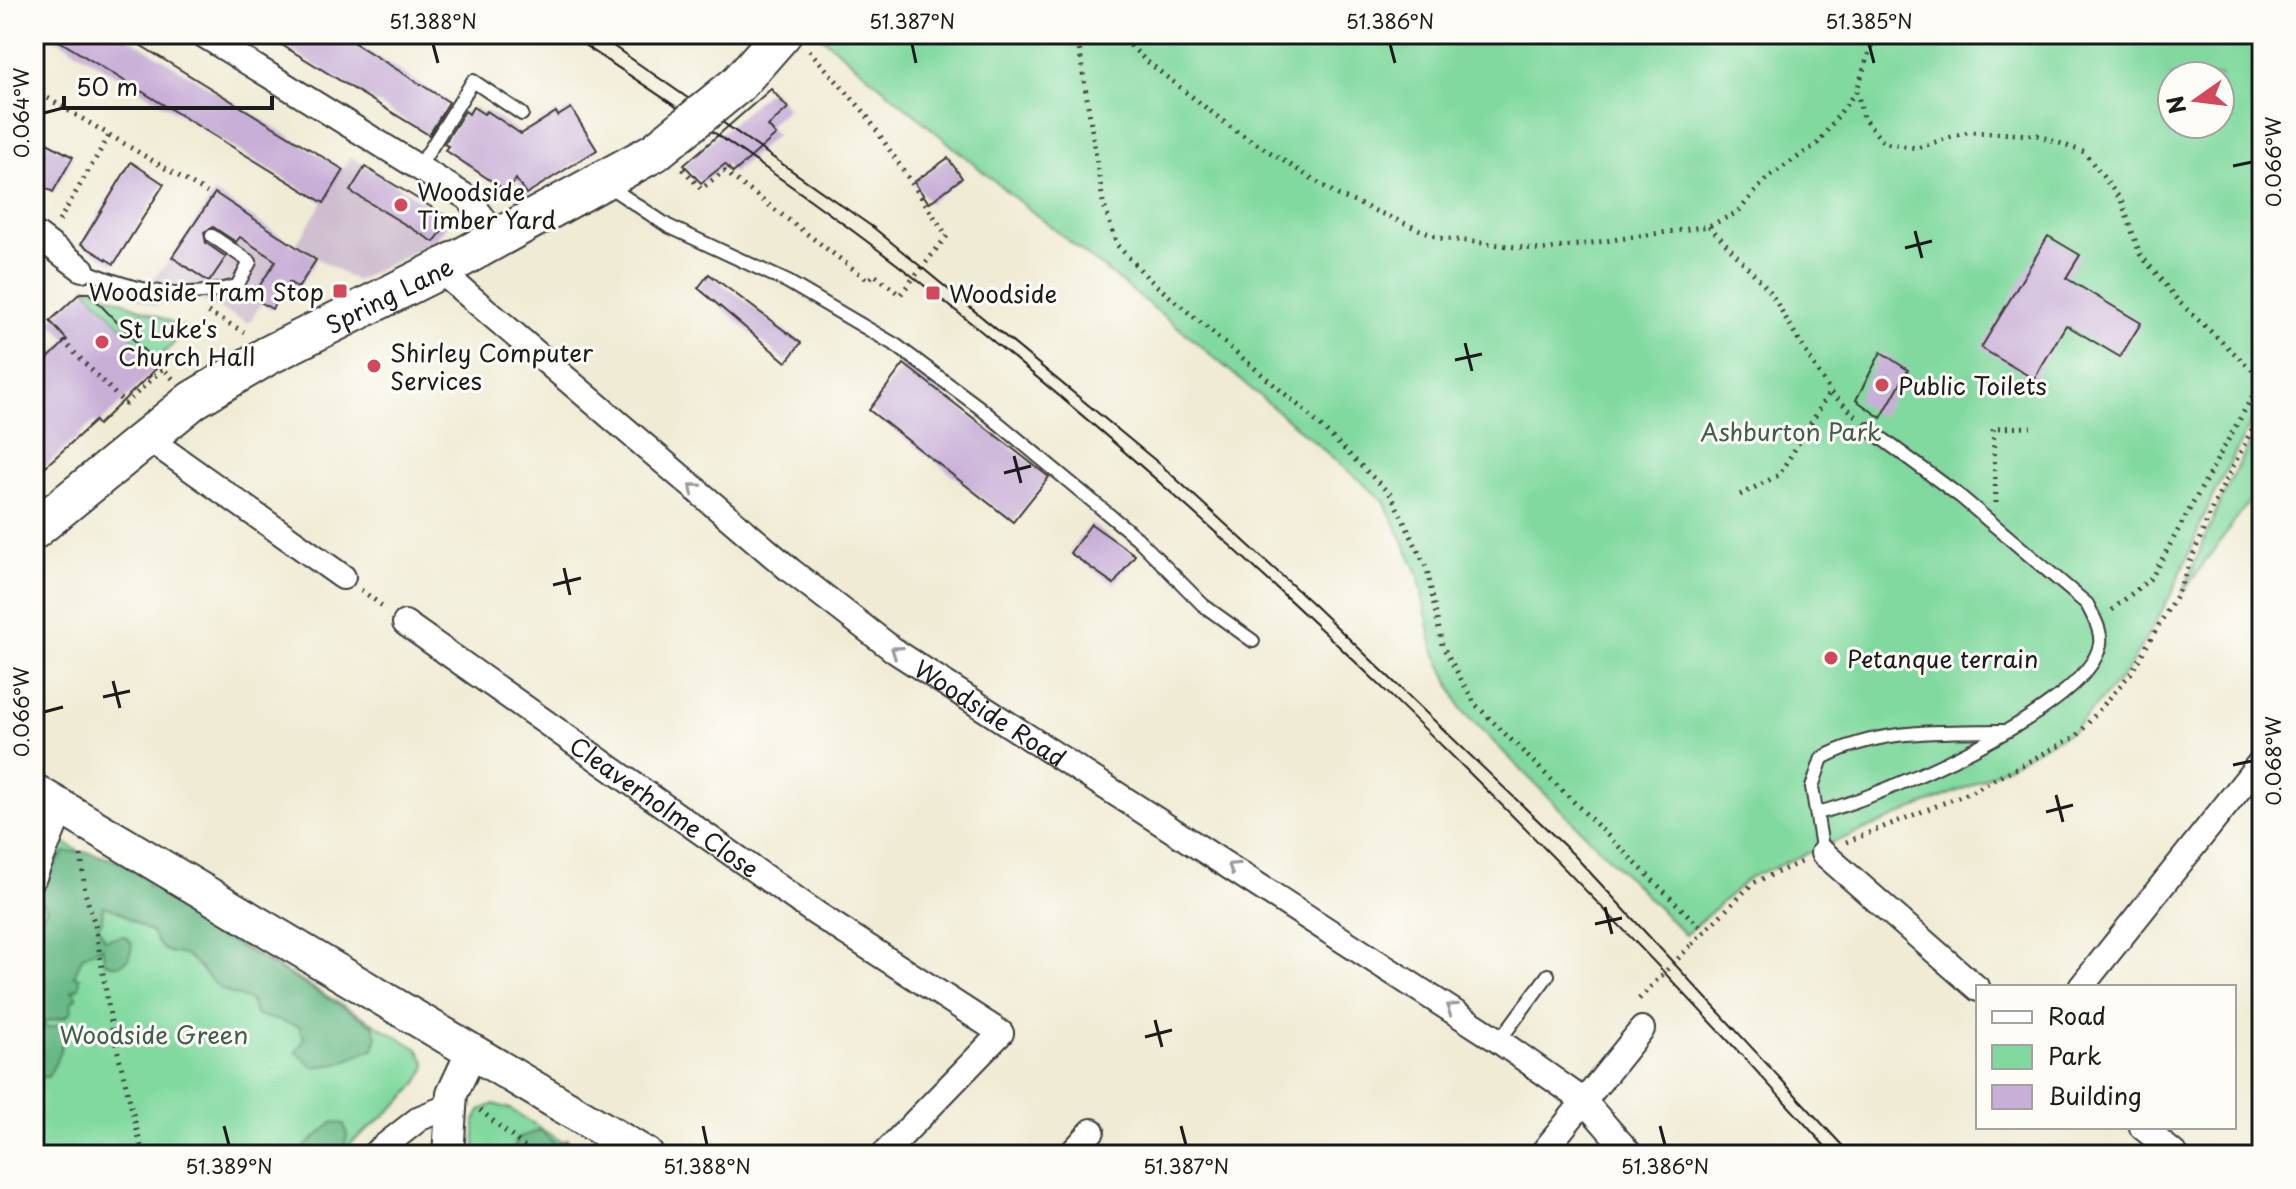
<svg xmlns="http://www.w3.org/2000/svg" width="2296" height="1189" viewBox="0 0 2296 1189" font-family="'Playpen Sans',sans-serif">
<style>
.industrial{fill:#cfbdcf}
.green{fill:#81d99f;stroke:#4e7a5e;stroke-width:2;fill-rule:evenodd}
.forest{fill:#68b986;stroke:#426a51;stroke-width:2}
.building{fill:#c8afd7}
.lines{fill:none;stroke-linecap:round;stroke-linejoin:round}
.service-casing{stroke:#3c3b38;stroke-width:16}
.minor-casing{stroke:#3c3b38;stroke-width:28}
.tertiary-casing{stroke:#3c3b38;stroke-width:34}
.secondary-casing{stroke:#3c3b38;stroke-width:38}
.primary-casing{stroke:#3c3b38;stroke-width:42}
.path{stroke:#3c3b38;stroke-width:5;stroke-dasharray:2 6;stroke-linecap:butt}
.service{stroke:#fff;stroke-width:12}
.minor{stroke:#fff;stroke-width:24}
.tertiary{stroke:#fff;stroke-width:30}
.secondary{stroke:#fff;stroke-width:34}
.primary{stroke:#fff;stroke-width:38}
.tram{stroke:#1c1c1c;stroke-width:2}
.primary-bridge-casing{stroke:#3c3b38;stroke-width:42;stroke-linecap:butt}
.path-bridge{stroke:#3c3b38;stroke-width:5;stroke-dasharray:2 6;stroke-linecap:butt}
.primary-bridge{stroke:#fff;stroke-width:38}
.oneway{stroke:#999}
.ticks{fill:none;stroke:#1c1c1c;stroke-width:3}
.poi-dot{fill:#d1495b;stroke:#fdfcf7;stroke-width:3}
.labels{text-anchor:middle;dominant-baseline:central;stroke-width:6;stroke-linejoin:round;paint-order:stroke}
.poi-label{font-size:24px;fill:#1c1c1c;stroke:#fdfcf7;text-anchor:start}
.street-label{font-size:24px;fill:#1c1c1c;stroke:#fdfcf7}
.park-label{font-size:24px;fill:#3f5e4a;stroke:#fdfcf7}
.neatline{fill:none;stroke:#1c1c1c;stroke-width:3}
.ticks-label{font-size:20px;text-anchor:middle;fill:#1c1c1c}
</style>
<rect width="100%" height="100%" fill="#fdfcf7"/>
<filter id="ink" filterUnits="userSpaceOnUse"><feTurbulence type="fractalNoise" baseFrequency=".0125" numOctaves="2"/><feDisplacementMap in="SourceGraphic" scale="16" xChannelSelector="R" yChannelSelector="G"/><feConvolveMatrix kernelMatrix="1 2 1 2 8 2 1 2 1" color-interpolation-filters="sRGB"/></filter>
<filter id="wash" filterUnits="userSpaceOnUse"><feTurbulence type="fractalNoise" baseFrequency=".006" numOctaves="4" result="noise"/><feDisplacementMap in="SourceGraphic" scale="32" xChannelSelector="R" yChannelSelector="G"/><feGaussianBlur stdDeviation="1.8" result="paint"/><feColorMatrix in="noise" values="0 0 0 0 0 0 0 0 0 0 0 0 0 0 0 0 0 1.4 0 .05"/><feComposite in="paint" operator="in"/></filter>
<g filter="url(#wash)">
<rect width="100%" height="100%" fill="#f0ebd4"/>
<!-- industrial -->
<polygon class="industrial" points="351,157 451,219 434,242 356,281 313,256 316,260 299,288 289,282 272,309 262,303 249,323 194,297 179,297 155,306 136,298 172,257 215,193 295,246"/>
<!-- green -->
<g class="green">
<path d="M 818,34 L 2262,34 L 2262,401 L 2210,502 L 2173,591 L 2127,671 L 2074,730 L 1970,786 L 1750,877 L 1685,935 L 1462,710 L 1433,648 L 1418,573 L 1384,501 L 1184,332 L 1016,199 ZM 2172,76 L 2220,76 L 2220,124 L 2172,124 Z"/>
<polygon points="86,286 188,329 155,362 85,288"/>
<polygon points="2262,419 2262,483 2182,594 2219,504"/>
<path d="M 63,842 L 418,1049 L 426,1063 C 426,1090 359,1133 338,1155 L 34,1155 L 34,923 Z"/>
<polygon points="494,1104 510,1109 583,1155 475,1155 475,1121 480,1110"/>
</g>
<!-- forest -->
<g class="forest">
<path d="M 65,852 L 88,852 L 147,870 L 148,886 L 161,890 L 181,907 L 187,905 L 203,917 L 205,926 L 373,1025 L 377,1037 L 373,1049 L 338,1064 L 313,1067 L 296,1052 L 304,1039 L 299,1026 L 256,1015 L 250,1000 C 212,989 217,984 191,959 C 177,947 165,963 152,932 C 134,925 122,909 103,906 L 102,921 L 98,926 L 105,939 L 125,936 L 132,943 C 131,960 123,970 105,963 L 102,947 L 83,956 L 74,976 L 80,978 L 79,988 L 72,991 L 77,997 L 71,1003 L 72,1011 L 66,1017 L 42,1022 L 47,1028 L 59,1025 L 64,1033 L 60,1054 L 48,1077 L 34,1077 L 34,919 L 42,916 L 47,908 L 38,898 L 51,868 Z"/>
<polygon points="333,1122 344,1124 347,1135 343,1152 289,1155 299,1152"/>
<polygon points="540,1130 556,1145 567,1139 576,1155 515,1155 516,1139"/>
</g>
<g id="blocks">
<!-- building -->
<g class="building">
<polygon points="48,34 122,34 344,170 324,203"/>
<polygon points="264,34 340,34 449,102 429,135"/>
<polygon points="771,89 788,108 768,126 776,135 733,173 725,164 701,183 684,165"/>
<polygon points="473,107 484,114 487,111 521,134 556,112 558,116 571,108 597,150 526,194 516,179 508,192 445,150 448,146 444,144 465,111 469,114"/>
<polygon points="34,136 73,157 53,192 34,182"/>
<polygon points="948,158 962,178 929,203 914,182"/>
<polygon points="131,162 164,184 114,264 81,244"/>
<polygon points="365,167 451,219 434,242 350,191"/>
<polygon points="215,193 316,260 298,288 289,282 272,309 252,297 276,261 240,237 236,242 213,227 204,232 206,243 226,257 209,282 172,257"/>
<polygon points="2048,236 2080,255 2066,278 2141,323 2120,357 2066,325 2034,379 1981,348"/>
<polygon points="709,274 801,343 786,362 698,288"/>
<polygon points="80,293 89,293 159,366 98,425 95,421 34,477 34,372 67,340 50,321"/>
<polygon points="1881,352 1908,370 1881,418 1856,400"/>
<polygon points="904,364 1049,477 1013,522 869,410"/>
<polygon points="1091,524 1135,555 1114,584 1070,553"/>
</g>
</g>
</g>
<g filter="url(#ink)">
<use href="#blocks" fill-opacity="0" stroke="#3c3b38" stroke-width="2"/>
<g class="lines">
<defs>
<g id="service">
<polyline points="419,167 473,81 522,114"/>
<polyline points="607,185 668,226 788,282 897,346 979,407 1137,538 1203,605 1253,641"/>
<path d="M 82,269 C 137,292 178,301 237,286 L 250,262 L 212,236"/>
<path d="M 1817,813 C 1876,799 2089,709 2100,644 C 2102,631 2093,616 2087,604 L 1961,497 L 1869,429"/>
<path d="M 1823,853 L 1812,787 L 1822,758 C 1879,728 1940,732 2003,731"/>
<polyline points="1499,1041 1548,975"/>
</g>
<g id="minor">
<polyline points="202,34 468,198 498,238"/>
<polyline points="34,233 82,269"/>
<path id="s1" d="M 439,270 L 790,570 L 895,651 L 1499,1041 L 1584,1101 L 1631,1155"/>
<polyline points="146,437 343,577"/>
<path id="s2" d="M 405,623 L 817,914 L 1001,1033 L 883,1155"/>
<polyline points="1823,853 1978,989"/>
<polyline points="34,877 62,808"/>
<polyline points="2081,987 2262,760"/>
<polyline points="2142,1127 2176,1155"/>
<polyline points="373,1155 420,1118 450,1106"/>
<polyline points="1070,1155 1092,1131"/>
<polyline points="1541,1155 1642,1029"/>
</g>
<polyline id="tertiary" points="448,1155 452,1094 472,1051"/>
<polyline id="secondary" points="34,791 646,1155"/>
<g id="primary">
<polyline points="738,84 782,34"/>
<path id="s3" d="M 34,530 L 193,400 L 267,356 L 439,270 L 655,152"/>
</g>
</defs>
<!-- service casing -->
<use href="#service" class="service-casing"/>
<!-- minor casing -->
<use href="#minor" class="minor-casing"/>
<!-- tertiary casing -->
<use href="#tertiary" class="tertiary-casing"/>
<!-- secondary casing -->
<use href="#secondary" class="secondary-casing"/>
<!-- primary casing -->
<use href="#primary" class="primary-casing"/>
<!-- path -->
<g class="path">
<polyline points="1077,34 1103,202 1117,245 1149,279 1304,410 1391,495 1427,569 1442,645 1475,704 1704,931"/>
<polyline points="1119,34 1144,59 1233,129 1338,195 1439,238 1543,250 1709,226 1738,212 1767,178 1817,144 1857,90 1875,34"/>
<polyline points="34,90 207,193"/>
<polyline points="1857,91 1863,118 1884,143 1917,148 1967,132 2037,135 2084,152 2121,200 2140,254 2179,302 2262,379"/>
<polyline points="683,169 701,189 724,171 868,280 874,274 900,295 947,236 865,113 809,50"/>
<polyline points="59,221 110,134"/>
<polyline points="1709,226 1769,290 1830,392 1857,417"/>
<polyline points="208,312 244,332"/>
<polyline points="63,341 125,404 152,379"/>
<polyline points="149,376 152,379 163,368 173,379"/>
<polyline points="1740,495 1779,475 1830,392"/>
<polyline points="1996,503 1993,428 2031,427"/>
<polyline points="361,590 385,608"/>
<polyline points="2112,610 2152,577 2262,379"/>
<polyline points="1846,842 1971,792 2077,736 2131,673 2178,592 2214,504 2262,410"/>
<polyline points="81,855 85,893 95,925 112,1028 143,1155"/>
<polyline points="1692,944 1753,883 1801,862"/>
<polyline points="480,1110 534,1155"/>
</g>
<!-- service -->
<use href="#service" class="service"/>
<!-- minor -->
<use href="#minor" class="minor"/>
<!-- tertiary -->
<use href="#tertiary" class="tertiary"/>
<!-- secondary -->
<use href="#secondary" class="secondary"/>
<!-- primary -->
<use href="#primary" class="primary"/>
<!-- tram -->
<g class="tram">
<path d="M 568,34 C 686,113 805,192 916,279 C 1248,541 1550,842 1833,1155"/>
<polyline points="596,34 874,228 1161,465 1314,605 1573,854 1851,1155"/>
</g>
<defs>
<polyline id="primary-bridge" points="655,152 738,84"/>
</defs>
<!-- primary-bridge casing -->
<use href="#primary-bridge" class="primary-bridge-casing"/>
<!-- path-bridge -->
<polyline class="path-bridge" points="1639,999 1692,944"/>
<!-- primary-bridge -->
<use href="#primary-bridge" class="primary-bridge"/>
</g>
<!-- one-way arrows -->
<defs><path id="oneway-chevron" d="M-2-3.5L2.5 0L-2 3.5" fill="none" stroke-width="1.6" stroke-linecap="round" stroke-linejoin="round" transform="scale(2)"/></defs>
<g class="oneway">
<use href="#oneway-chevron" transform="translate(694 488) rotate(-140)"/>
<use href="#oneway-chevron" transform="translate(896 651) rotate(-145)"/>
<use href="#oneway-chevron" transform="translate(1233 867) rotate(-147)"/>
<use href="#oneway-chevron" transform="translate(1451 1008) rotate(-147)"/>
</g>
</g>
<!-- ticks -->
<path class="ticks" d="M 433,44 L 438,63M 912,44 L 916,63M 1390,44 L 1395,63M 1869,44 L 1874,63M 44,113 L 63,108M 2233,166 L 2252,162M 1915,231 L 1922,258M 1905,248 L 1932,241M 1465,343 L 1472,371M 1455,360 L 1482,354M 1014,456 L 1021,483M 1004,473 L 1031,466M 564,568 L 570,595M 553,585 L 581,578M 113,681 L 120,708M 103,697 L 130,691M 44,712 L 63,707M 2233,765 L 2252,761M 2056,795 L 2063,822M 2046,812 L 2073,805M 1605,907 L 1612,934M 1595,924 L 1622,918M 1155,1020 L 1162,1047M 1145,1037 L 1172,1030M 224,1126 L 229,1145M 703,1126 L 707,1145M 1181,1126 L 1186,1145M 1660,1126 L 1665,1145"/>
<!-- markers -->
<g class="poi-dot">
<circle cx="401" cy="205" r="8"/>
<rect x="332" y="283" width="16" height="16" rx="4"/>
<rect x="925" y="285" width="16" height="16" rx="4"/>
<circle cx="102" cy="342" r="8"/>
<circle cx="374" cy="366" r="8"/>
<circle cx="1882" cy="385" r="8"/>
<circle cx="1831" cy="658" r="8"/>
</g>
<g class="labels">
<!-- poi labels -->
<g class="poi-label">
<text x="417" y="191">Woodside<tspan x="417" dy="28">Timber Yard</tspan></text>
<text x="324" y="291" text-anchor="end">Woodside Tram Stop</text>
<text x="949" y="293">Woodside</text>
<text x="118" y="328">St Luke's<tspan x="118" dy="28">Church Hall</tspan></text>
<text x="390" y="352">Shirley Computer<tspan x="390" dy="28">Services</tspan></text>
<text x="1898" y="385">Public Toilets</text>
<text x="1847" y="658">Petanque terrain</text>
</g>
<!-- street labels -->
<g class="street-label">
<text stroke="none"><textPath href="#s3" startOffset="428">Spring Lane</textPath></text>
<text stroke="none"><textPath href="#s1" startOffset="708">Woodside Road</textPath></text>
<text stroke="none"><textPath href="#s2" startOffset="318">Cleaverholme Close</textPath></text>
</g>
<!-- park labels -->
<g class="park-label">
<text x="1791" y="431">Ashburton Park</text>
<text x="154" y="1034">Woodside Green</text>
</g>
</g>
<!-- margin -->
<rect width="2296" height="1189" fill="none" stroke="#fdfcf7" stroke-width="88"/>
<!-- legend -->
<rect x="1976" y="985" width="260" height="144" fill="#fdfcf7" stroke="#a3a29f" stroke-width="2"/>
<rect x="1992" y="1011" width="40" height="12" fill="#ffffff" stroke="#a3a29f" stroke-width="2"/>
<text x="2048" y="1025" font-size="24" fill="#1c1c1c">Road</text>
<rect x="1992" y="1045" width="40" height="24" fill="#81d99f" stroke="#a3a29f" stroke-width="2"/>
<text x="2048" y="1065" font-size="24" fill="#1c1c1c">Park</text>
<rect x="1992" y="1085" width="40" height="24" fill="#c8afd7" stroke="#a3a29f" stroke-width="2"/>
<text x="2048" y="1105" font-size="24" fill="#1c1c1c">Building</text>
<!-- north arrow -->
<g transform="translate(2196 100) rotate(256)"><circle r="38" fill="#fdfcf7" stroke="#a3a29f" stroke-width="2"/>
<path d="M0-6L14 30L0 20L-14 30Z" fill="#d1495b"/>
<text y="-12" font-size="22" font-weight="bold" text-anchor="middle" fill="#1c1c1c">N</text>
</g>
<!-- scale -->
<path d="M64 96v12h208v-12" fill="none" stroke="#1c1c1c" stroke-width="4"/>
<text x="76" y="96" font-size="24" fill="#1c1c1c" stroke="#fdfcf7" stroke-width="6" paint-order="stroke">50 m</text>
<rect x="44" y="44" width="2208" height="1101" class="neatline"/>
<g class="ticks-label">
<text x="433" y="29">51.388°N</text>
<text x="912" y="29">51.387°N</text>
<text x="1390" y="29">51.386°N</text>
<text x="1869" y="29">51.385°N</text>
<text transform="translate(22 113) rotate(-90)" y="7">0.064°W</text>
<text transform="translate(2274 162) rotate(-90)" y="7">0.066°W</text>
<text transform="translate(22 712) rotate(-90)" y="7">0.066°W</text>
<text transform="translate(2274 761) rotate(-90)" y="7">0.068°W</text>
<text x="229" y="1174">51.389°N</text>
<text x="707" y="1174">51.388°N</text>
<text x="1186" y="1174">51.387°N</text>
<text x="1665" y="1174">51.386°N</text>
</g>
</svg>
